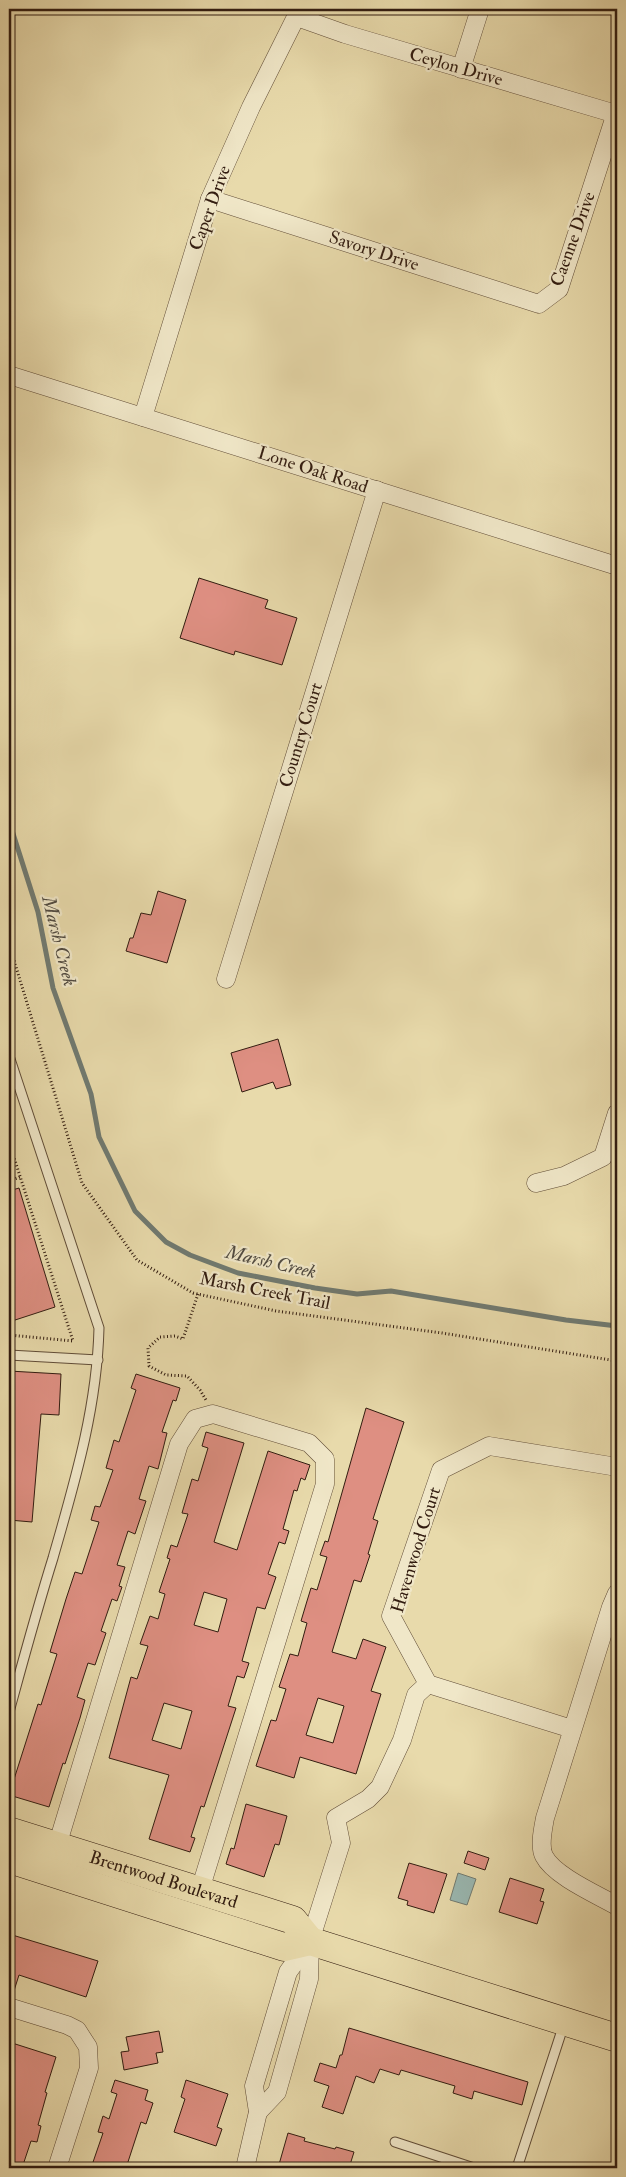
<svg xmlns="http://www.w3.org/2000/svg" width="626" height="2177" viewBox="0 0 626 2177" font-family="'IM FELL Double Pica',serif">
<style>
.water{fill:#99b8b2;stroke:#707a71}
.lines{fill:none;stroke-linecap:round;stroke-linejoin:round}
.stream{stroke:#707a71;stroke-width:5}
.building{fill:#de8f82;stroke:#321c10;fill-rule:evenodd}
.service-casing{stroke:#604c37;stroke-width:11}
.minor-casing{stroke:#604c37;stroke-width:19}
.primary-casing{stroke:#321c10;stroke-width:29}
.path{stroke:#321c10;stroke-width:3;stroke-dasharray:1 2.5;stroke-linecap:butt}
.service{stroke:#f0e7c8;stroke-width:9}
.minor{stroke:#f0e7c8;stroke-width:18}
.primary{stroke:#e8daab;stroke-width:28}
.labels{text-anchor:middle;dominant-baseline:central;stroke-width:4.5;stroke-linejoin:round;paint-order:stroke}
.street-label{font-size:18px;fill:#321c10;stroke:#f0e7c8}
.water-label{font-size:19px;font-style:italic;fill:#514b41;stroke:#f0e7c8}
</style>
<rect width="100%" height="100%" fill="#e8daab"/>
<filter id="stains"><feTurbulence type="fractalNoise" baseFrequency=".004" numOctaves="4"/><feColorMatrix values="0 0 0 0 .2 0 0 0 0 .09 0 0 0 0 .02 0 0 0 .5 -.17"/></filter>
<radialGradient id="worn" r=".72"><stop offset=".6" stop-color="#630" stop-opacity="0"/><stop offset="1" stop-color="#630" stop-opacity=".3"/></radialGradient>
<!-- water -->
<polygon class="water" points="458,1873 476,1879 467,1905 450,1900"/>
<g class="lines">
<!-- stream -->
<polyline class="stream" points="9,821 38,912 53,988 91,1094 99,1137 135,1211 166,1242 190,1255 238,1273 315,1288 357,1294 391,1291 566,1320 617,1326"/>
</g>
<!-- building -->
<g class="building">
<polygon points="199,578 268,600 265,608 297,618 282,665 235,651 234,655 180,638"/>
<polygon points="158,891 186,900 167,963 126,951 130,938 133,938 141,913 151,915"/>
<polygon points="278,1039 291,1085 276,1089 273,1082 242,1092 231,1053"/>
<polygon points="19,1188 55,1307 9,1322 9,1191"/>
<polygon points="9,1371 61,1374 59,1415 41,1414 32,1522 9,1520"/>
<polygon points="136,1374 180,1388 176,1401 173,1400 162,1432 167,1433 158,1469 149,1466 139,1499 146,1501 135,1534 128,1531 117,1565 125,1567 119,1586 122,1587 117,1601 112,1599 101,1631 106,1633 95,1665 88,1663 77,1697 85,1700 80,1718 65,1764 63,1763 49,1807 9,1795 38,1704 41,1705 57,1654 50,1652 66,1599 75,1572 82,1574 99,1522 91,1520 95,1506 100,1507 113,1470 106,1468 114,1440 119,1442 136,1390 131,1388"/>
<path d="M 366,1408 L 404,1422 L 373,1519 L 378,1521 L 368,1554 L 370,1555 L 361,1582 L 354,1580 L 332,1652 L 356,1659 L 363,1639 L 386,1647 L 371,1691 L 381,1694 L 356,1774 L 300,1757 L 294,1778 L 256,1766 L 271,1720 L 276,1721 L 286,1689 L 279,1687 L 290,1654 L 298,1656 L 307,1623 L 301,1621 L 307,1601 L 311,1588 L 317,1590 L 327,1557 L 320,1555 L 325,1541 L 328,1542 ZM 318,1698 L 344,1706 L 333,1743 L 306,1735 Z"/>
<path d="M 206,1432 L 244,1443 L 214,1542 L 237,1550 L 268,1451 L 310,1465 L 305,1480 L 301,1478 L 297,1491 L 294,1490 L 283,1529 L 289,1531 L 285,1544 L 279,1542 L 268,1574 L 276,1577 L 265,1609 L 257,1607 L 242,1661 L 249,1663 L 244,1678 L 237,1676 L 228,1706 L 236,1708 L 204,1807 L 201,1806 L 191,1837 L 195,1838 L 190,1852 L 149,1839 L 169,1775 L 109,1758 L 131,1677 L 137,1679 L 148,1646 L 140,1644 L 150,1616 L 158,1619 L 165,1594 L 159,1592 L 170,1559 L 167,1558 L 171,1545 L 177,1547 L 188,1514 L 182,1513 L 192,1479 L 198,1481 L 208,1448 L 202,1446 ZM 204,1592 L 227,1599 L 218,1632 L 194,1625 ZM 164,1703 L 192,1711 L 181,1749 L 152,1740 Z"/>
<polygon points="246,1804 287,1816 279,1845 275,1844 264,1877 226,1864 231,1848 234,1849"/>
<polygon points="468,1851 489,1858 485,1870 464,1863"/>
<polygon points="409,1863 447,1874 434,1913 407,1905 408,1901 398,1898"/>
<polygon points="510,1878 544,1889 540,1901 544,1902 537,1924 499,1912"/>
<polygon points="9,1934 98,1961 86,1997 19,1975 12,1997 9,1997"/>
<polygon points="349,2028 528,2082 522,2105 474,2091 472,2099 453,2093 455,2086 401,2070 399,2075 380,2069 374,2083 356,2076 343,2114 322,2107 329,2086 314,2081 320,2063 336,2068 340,2055 342,2055"/>
<polygon points="159,2031 163,2052 156,2053 158,2063 124,2070 121,2052 129,2051 126,2037"/>
<polygon points="9,2042 56,2057 45,2092 47,2093 38,2125 41,2126 37,2142 31,2141 22,2168 9,2168 9,2123 12,2113 9,2112"/>
<polygon points="115,2080 148,2090 145,2100 153,2103 146,2124 141,2122 126,2168 91,2168 103,2133 98,2132 103,2116 109,2119 117,2094 111,2092"/>
<polygon points="186,2080 228,2094 217,2127 222,2129 216,2146 174,2132 185,2099 181,2097"/>
<polygon points="288,2133 305,2138 304,2141 335,2149 336,2147 354,2152 349,2168 278,2168"/>
</g>
<g class="lines">
<defs>
<g id="service">
<path d="M 9,1056 L 99,1328 C 97,1408 75,1481 53,1558 C 37,1609 23,1661 9,1712"/>
<polyline points="9,1355 98,1360"/>
<polyline points="395,2142 474,2168"/>
<polyline points="517,2168 564,2024"/>
</g>
<g id="minor">
<polyline points="297,17 345,34 616,114"/>
<polyline points="461,69 480,9"/>
<polyline points="210,199 539,304 559,289 617,110"/>
<polyline points="9,375 617,566"/>
<polyline points="143,417 210,199 251,107 300,9"/>
<polyline points="226,979 377,490"/>
<polyline points="536,1183 564,1176 603,1157 617,1113"/>
<path d="M 617,1593 L 611,1607 L 545,1818 C 543,1829 539,1846 544,1856 C 554,1876 598,1895 617,1906"/>
<polyline points="572,1729 428,1684 391,1616 441,1470 489,1446 617,1467"/>
<polyline points="57,1846 179,1444 195,1419 213,1414 309,1443 325,1459 325,1484 200,1890"/>
<polyline points="9,2007 67,2025 77,2030 88,2047 89,2068 57,2168"/>
<polyline points="258,2112 277,2092 309,1979 310,1941 341,1843 336,1818 368,1799 380,1787 402,1740 416,1695 428,1684"/>
<polyline points="245,2168 258,2112 254,2086 288,1972 310,1941"/>
</g>
<g id="primary">
<path id="s1" d="M 9,1831 L 293,1920 L 310,1941"/>
<polyline points="9,1859 284,1947 310,1941 617,2038"/>
</g>
</defs>
<!-- service casing -->
<use href="#service" class="service-casing"/>
<!-- minor casing -->
<use href="#minor" class="minor-casing"/>
<!-- primary casing -->
<use href="#primary" class="primary-casing"/>
<!-- path -->
<g class="path">
<polyline points="9,944 82,1183 137,1260 193,1293 276,1311 442,1333 617,1361"/>
<polyline points="9,1142 73,1341 9,1335"/>
<polyline points="9,1181 20,1177"/>
<polyline points="198,1294 183,1339 175,1336 160,1337 148,1348 149,1366 166,1375 187,1376 200,1390 206,1400"/>
</g>
<!-- service -->
<use href="#service" class="service"/>
<!-- minor -->
<use href="#minor" class="minor"/>
<!-- primary -->
<use href="#primary" class="primary"/>
</g>
<g class="labels">
<!-- street labels -->
<g class="street-label">
<text transform="translate(456 67) rotate(16)">Ceylon Drive</text>
<text transform="translate(210 208) rotate(-70)">Caper Drive</text>
<text transform="translate(573 239) rotate(-70)">Caenne Drive</text>
<text transform="translate(374 251) rotate(18)">Savory Drive</text>
<text transform="translate(313 470) rotate(18)">Lone Oak Road</text>
<text transform="translate(301 735) rotate(-73)">Country Court</text>
<text transform="translate(265 1291) rotate(11)">Marsh Creek Trail</text>
<text transform="translate(416 1550) rotate(-73)">Havenwood Court</text>
<text stroke="none"><textPath href="#s1" startOffset="162">Brentwood Boulevard</textPath></text>
</g>
<!-- water labels -->
<g class="water-label">
<text transform="translate(59 941) rotate(76)">Marsh Creek</text>
<text transform="translate(271 1262) rotate(13)">Marsh Creek</text>
</g>
</g>
<!-- margin -->
<rect width="626" height="2177" fill="none" stroke="#e8daab" stroke-width="30"/>
<rect x="10" y="10" width="606" height="2157" fill="none" stroke="#321c10" stroke-width="2.5"/>
<rect x="15" y="15" width="596" height="2147" fill="none" stroke="#321c10"/>
<rect width="100%" height="100%" filter="url(#stains)"/>
<rect width="100%" height="100%" fill="url(#worn)"/>
</svg>
